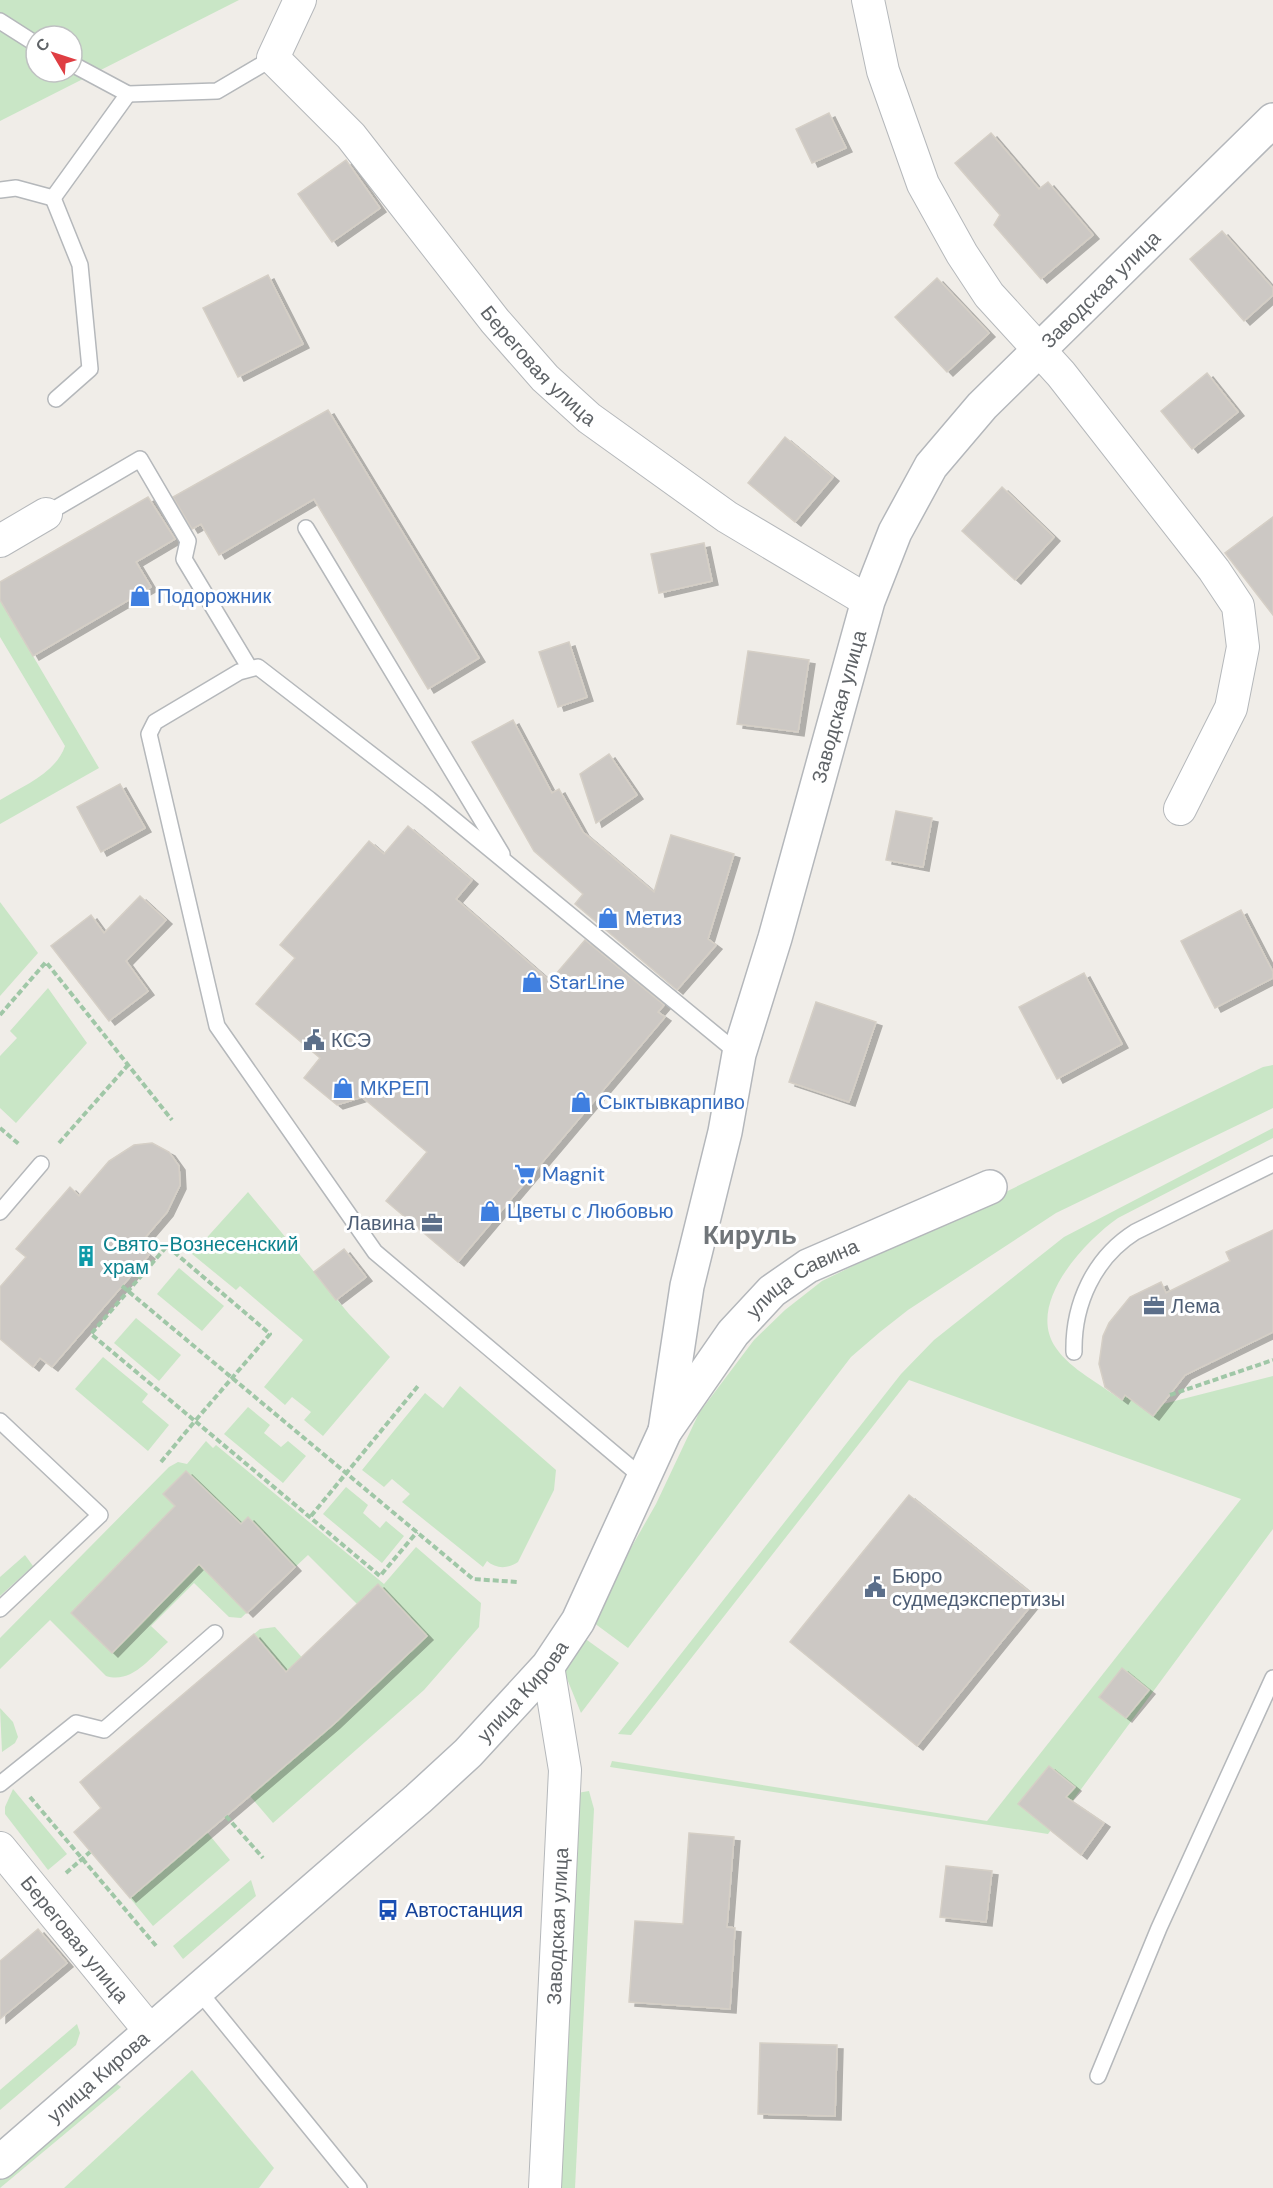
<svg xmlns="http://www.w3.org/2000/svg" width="1273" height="2188" viewBox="0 0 1273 2188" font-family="'DM Sans',sans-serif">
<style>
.green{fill:#c9e6c6;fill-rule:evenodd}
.building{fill:#ccc8c4;stroke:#d5cfc6;stroke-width:1.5;filter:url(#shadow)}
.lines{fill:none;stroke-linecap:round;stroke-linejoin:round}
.lane-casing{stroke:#b5b8bb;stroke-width:18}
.street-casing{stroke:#b5b8bb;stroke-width:34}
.secondary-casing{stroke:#b4b7bb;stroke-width:36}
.path{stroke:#a0c7a7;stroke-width:4;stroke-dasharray:6 3;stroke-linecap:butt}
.lane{stroke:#fff;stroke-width:15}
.street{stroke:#fff;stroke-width:32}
.secondary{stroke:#fff;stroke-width:33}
.labels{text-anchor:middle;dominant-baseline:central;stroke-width:6;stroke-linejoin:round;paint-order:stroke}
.street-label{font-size:20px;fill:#5f6367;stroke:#fff}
.shop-label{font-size:20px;fill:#366cbe;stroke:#fff;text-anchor:start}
.service-label{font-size:20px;fill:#4e5e75;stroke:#fff;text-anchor:start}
.culture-label{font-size:20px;fill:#0d838f;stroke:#fff;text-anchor:start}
.transit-label{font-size:20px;fill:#164399;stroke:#fff;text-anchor:start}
.district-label{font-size:26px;font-weight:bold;fill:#707579;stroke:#fff}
</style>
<defs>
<filter id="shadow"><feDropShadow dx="6" dy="4" stdDeviation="0" flood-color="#0004"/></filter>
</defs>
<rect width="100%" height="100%" fill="#f0ede8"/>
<!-- green -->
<g class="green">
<path d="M 0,0 L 239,0 L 0,121 ZM 36,36 L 72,36 L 72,72 L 36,72 Z"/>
<path d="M 0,600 L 99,768 L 0,824 L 0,800 C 23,786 56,773 65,746 L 0,637 Z"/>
<polygon points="0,902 38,953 0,996"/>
<polygon points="48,988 87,1043 16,1123 0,1108 0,1056 17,1038 10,1031"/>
<polygon points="1273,1065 1273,1108 1056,1213 908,1310 880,1332 851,1357 628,1648 590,1620 656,1504 699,1413 754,1340 785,1310 822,1281 1263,1067"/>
<path d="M 1273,1128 L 1273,1138 L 1118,1218 C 1085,1241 1025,1304 1056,1348 C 1071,1370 1101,1384 1121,1400 L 1125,1395 L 1153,1416 L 1163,1404 L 1273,1376 L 1273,1529 L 1048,1834 L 610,1767 L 612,1761 L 987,1821 L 1241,1499 L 909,1380 L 631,1735 L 618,1734 L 901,1374 L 934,1340 L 1064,1237 Z"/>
<polygon points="248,1192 349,1314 390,1357 323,1436 304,1420 311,1412 292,1397 285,1405 264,1387 303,1340 240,1286 236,1290 192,1254"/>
<polygon points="179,1268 224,1306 202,1331 157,1294"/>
<polygon points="136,1318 181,1355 159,1381 114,1343"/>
<polygon points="103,1357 148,1394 142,1402 169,1425 148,1451 75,1389"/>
<path d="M 460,1386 L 556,1470 L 554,1490 L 518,1562 C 508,1569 496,1569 487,1561 L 483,1567 L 402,1502 L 410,1494 L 392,1479 L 384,1487 L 362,1470 L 425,1393 L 443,1408 Z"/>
<polygon points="248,1407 270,1425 264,1433 281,1447 288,1441 306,1456 283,1483 224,1434"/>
<path d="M 206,1441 L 213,1448 L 216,1445 L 384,1584 L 416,1547 L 481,1603 L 479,1627 L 424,1690 L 273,1823 L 250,1796 L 332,1726 L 254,1634 L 260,1629 L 275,1627 L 329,1688 L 354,1669 L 372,1688 L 427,1636 L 378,1584 L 357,1604 L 308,1555 L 241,1618 L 229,1617 L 194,1583 L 151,1626 L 168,1642 C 150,1658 132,1684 106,1676 L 50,1620 L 0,1669 L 0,1638 L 169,1467 L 178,1462 L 187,1464 Z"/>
<polygon points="346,1487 368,1505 363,1513 380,1528 386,1521 404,1536 382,1563 323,1514"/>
<polygon points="25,1555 33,1566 0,1596 0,1577"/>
<polygon points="580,1635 619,1663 581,1713 563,1669"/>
<polygon points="0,1708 13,1722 18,1737 15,1743 2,1752"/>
<polygon points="13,1789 67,1854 48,1870 5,1814 5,1807"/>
<polygon points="589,1791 594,1809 575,2188 555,2188 577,1793"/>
<polygon points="207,1832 230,1860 153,1926 130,1898"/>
<polygon points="251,1880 256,1896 183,1959 173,1946"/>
<polygon points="77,2024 80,2033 76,2045 0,2110 0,2090"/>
<polygon points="192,2070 274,2168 259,2188 64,2188"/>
<polygon points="113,2081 121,2087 0,2188 0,2173"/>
</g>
<!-- building -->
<g class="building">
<polygon points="829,113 846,148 812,163 796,129"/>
<polygon points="991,133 1039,189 1048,182 1093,235 1041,279 994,225 1000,215 955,163"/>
<polygon points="346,160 380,208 332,242 298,194"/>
<polygon points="1222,231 1273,288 1273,295 1244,321 1190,259"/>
<polygon points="268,275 303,344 238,377 203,308"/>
<polygon points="937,278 989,333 947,372 895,317"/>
<polygon points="1207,373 1238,412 1192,449 1161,411"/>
<polygon points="328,410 479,658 428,689 314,499 219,555 201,524 192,529 173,497"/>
<polygon points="785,437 833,477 795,522 748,483"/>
<polygon points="1002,487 1054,537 1015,580 962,531"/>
<polygon points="148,497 175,539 136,562 151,587 33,656 0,600 0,582"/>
<polygon points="1273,517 1273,615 1225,553"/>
<polygon points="704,543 712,581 659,593 651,554"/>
<polygon points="569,642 587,697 558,707 539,652"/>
<polygon points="748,651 809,660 798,732 737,724"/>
<polygon points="513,720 552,793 559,789 583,832 654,892 671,835 734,854 708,939 716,945 677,990 575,904 583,894 534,851 472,742"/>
<polygon points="609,754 637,795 596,823 580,774"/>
<polygon points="120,784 145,828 101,852 77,807"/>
<polygon points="896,811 932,818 923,867 886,860"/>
<polygon points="408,826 472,880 456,899 550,981 585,940 664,1005 658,1012 665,1017 458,1262 386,1201 427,1152 362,1097 337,1105 304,1078 320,1058 256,1004 295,958 280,945 369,841 384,854"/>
<polygon points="140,896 166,920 126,961 148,991 109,1021 51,946 91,915 104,933"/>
<polygon points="1241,910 1273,972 1273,978 1215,1008 1181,941"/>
<polygon points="1084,973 1122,1044 1057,1079 1019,1007"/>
<polygon points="816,1002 876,1022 849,1102 789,1082"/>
<polygon points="152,1143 169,1152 179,1166 180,1185 167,1212 138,1246 149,1255 52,1367 40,1358 33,1367 0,1339 0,1287 26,1257 16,1249 70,1187 79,1196 109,1161 134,1145"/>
<polygon points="1273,1230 1273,1332 1185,1375 1153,1416 1125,1395 1122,1400 1105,1387 1099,1364 1103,1336 1109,1323 1130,1297 1161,1282 1166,1293 1230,1261 1226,1252"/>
<polygon points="344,1249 366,1277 336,1300 314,1272"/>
<polygon points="186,1471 241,1524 248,1517 295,1567 247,1613 199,1564 112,1653 71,1613 175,1506 163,1494"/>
<polygon points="909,1495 1037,1598 917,1746 790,1642"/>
<polygon points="378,1584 427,1636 334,1724 130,1898 74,1832 101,1808 80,1782 254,1634 286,1672"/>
<polygon points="1122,1668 1149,1690 1126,1718 1099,1697"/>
<polygon points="1049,1766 1075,1787 1066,1797 1104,1823 1081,1855 1018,1804"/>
<polygon points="689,1833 734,1837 727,1927 735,1928 730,2009 629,2002 635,1921 683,1924"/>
<polygon points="946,1866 992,1871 986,1922 940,1917"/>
<polygon points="38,1929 67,1963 0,2019 0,1961"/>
<polygon points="760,2043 837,2045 835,2116 758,2114"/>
</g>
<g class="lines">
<defs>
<g id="lane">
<polyline points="0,21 36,44"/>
<polyline points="72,64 128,94 217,91 273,58"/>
<polyline points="0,190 16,188 53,198"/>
<polyline points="53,198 80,265 90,369 56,399"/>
<polyline points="53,198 128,94"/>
<polyline points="46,514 140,459 188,541 184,559 249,667"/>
<polyline points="306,528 502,854"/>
<polyline points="0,1212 41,1164"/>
<path d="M 1074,1352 C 1073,1304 1094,1258 1135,1232 L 1273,1164"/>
<polyline points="0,1421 100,1515 0,1609"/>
<polyline points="643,1478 375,1252 217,1026 149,734 155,722 239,672 258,667 429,799 739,1054"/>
<polyline points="0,1784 76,1723 104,1730 215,1633"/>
<polyline points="198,1990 359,2188"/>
<polyline points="1098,2076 1159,1928 1273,1678"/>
</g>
<g id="street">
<path id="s1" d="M 300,0 L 273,58 L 351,136 L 495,321 L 545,378 L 589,418 L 727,517 L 868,601"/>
<polyline points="868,0 883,71 923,184 962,254 989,295 1061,374 1214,570 1238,606 1243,647 1231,708 1180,809"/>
<polyline points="0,541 46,514"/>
<path id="s2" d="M 0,1848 L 150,2031"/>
<path id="s3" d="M 545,2188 L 565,1770 L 548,1666"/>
</g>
<g id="secondary">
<path id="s4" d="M 665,1431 L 687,1286 L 725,1132 L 739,1054 L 775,938 L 868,601 L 895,532 L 931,466 L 982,406 L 1273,120"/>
<path id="s5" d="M 0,2162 L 418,1799 L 468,1753 L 548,1666 L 578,1621 L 665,1431 L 733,1333 L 772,1291 L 808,1266 L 990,1187"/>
</g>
</defs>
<!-- lane casing -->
<use href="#lane" class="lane-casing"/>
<!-- street casing -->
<use href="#street" class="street-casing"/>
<!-- secondary casing -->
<use href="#secondary" class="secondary-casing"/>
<!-- path -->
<g class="path">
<polyline points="0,1015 46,962 172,1120"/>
<polyline points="0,1128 20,1145"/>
<polyline points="59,1143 128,1065"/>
<polygon points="167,1246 270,1334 195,1421 91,1334"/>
<polyline points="122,1286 473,1579 517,1582"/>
<polyline points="1170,1395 1273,1360"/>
<polyline points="161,1462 195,1421 380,1576 417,1532"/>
<polyline points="311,1516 418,1386"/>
<polyline points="30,1797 157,1947"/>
<polyline points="226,1816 263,1858"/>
<polyline points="66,1873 90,1852"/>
</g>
<!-- lane -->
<use href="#lane" class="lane"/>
<!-- street -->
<use href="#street" class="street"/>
<!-- secondary -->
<use href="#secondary" class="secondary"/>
</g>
<!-- icons -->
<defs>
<symbol id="shop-bare" viewBox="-9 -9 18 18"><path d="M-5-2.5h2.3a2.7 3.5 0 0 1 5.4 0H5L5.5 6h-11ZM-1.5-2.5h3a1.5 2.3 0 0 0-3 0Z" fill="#3f7fe0" stroke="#fff" stroke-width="2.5" paint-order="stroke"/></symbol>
<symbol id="civic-bare" viewBox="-9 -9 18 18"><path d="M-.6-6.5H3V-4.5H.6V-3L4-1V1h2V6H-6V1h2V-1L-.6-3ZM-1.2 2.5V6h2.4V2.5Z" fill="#5c6f8a" stroke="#fff" stroke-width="2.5" paint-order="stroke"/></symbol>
<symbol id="supermarket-bare" viewBox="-9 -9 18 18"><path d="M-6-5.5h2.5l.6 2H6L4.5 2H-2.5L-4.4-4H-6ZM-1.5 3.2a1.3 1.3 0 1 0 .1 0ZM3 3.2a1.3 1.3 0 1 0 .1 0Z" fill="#3f7fe0" stroke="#fff" stroke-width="2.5" paint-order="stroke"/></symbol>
<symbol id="office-bare" viewBox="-9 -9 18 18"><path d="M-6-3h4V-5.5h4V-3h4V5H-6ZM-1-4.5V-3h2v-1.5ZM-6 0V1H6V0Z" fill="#5c6f8a" stroke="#fff" stroke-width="2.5" paint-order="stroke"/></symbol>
<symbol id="building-bare" viewBox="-9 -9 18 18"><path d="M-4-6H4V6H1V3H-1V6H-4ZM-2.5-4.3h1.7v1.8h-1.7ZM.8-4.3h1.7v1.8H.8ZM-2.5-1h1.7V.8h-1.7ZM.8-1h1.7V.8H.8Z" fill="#0f9aa8" stroke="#fff" stroke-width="2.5" paint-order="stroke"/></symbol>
<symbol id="bus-bare" viewBox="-9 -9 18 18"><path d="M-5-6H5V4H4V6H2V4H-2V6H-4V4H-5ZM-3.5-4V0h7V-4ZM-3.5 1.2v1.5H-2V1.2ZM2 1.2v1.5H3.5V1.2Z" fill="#1a4fb4" stroke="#fff" stroke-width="2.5" paint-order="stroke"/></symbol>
</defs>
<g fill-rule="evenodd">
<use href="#shop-bare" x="125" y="581" width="30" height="30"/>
<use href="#shop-bare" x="593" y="903" width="30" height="30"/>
<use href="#shop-bare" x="517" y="967" width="30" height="30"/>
<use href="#civic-bare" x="299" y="1025" width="30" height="30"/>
<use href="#shop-bare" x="328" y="1073" width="30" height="30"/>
<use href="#shop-bare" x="566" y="1087" width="30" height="30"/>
<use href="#supermarket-bare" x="510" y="1159" width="30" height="30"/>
<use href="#shop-bare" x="475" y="1196" width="30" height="30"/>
<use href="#office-bare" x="417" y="1208" width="30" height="30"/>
<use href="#building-bare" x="71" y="1241" width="30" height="30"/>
<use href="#office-bare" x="1139" y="1291" width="30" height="30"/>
<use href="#civic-bare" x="860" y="1572" width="30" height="30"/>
<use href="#bus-bare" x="373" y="1895" width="30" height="30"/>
</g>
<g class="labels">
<!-- street labels -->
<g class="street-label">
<text stroke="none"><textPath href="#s4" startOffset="1250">Заводская улица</textPath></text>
<text stroke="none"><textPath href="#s1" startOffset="471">Береговая улица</textPath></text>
<text stroke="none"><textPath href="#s4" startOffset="746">Заводская улица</textPath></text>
<text stroke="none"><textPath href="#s5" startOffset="1212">улица Савина</textPath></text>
<text stroke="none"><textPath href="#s5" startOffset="704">улица Кирова</textPath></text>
<text stroke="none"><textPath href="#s3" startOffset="262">Заводская улица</textPath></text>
<text stroke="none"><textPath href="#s2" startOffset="118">Береговая улица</textPath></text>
<text stroke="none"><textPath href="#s5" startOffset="130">улица Кирова</textPath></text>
</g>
<!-- shop labels -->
<g class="shop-label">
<text x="157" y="596">Подорожник</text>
<text x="625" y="918">Метиз</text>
<text x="549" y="982">StarLine</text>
<text x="360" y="1088">МКРЕП</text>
<text x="598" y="1102">Сыктывкарпиво</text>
<text x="542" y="1174">Magnit</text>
<text x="507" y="1211">Цветы с Любовью</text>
</g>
<!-- service labels -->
<g class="service-label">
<text x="331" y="1040">КСЭ</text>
<text x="415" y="1223" text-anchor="end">Лавина</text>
<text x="1171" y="1306">Лема</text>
<text x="892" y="1576">Бюро<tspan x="892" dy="23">судмедэкспертизы</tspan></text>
</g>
<!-- culture labels -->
<g class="culture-label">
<text x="103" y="1244">Свято-Вознесенский<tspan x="103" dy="23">храм</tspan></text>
</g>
<!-- transit labels -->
<g class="transit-label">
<text x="405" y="1910">Автостанция</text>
</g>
<!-- district labels -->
<g class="district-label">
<text x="750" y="1235">Кируль</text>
</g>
</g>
<!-- north arrow -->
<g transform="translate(54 54) rotate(309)"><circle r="28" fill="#ffffff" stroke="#bfc1c2" stroke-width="1.5"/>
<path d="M0-4.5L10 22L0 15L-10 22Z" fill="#df3e43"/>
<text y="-9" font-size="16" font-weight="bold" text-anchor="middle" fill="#5f6367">С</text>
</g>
</svg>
